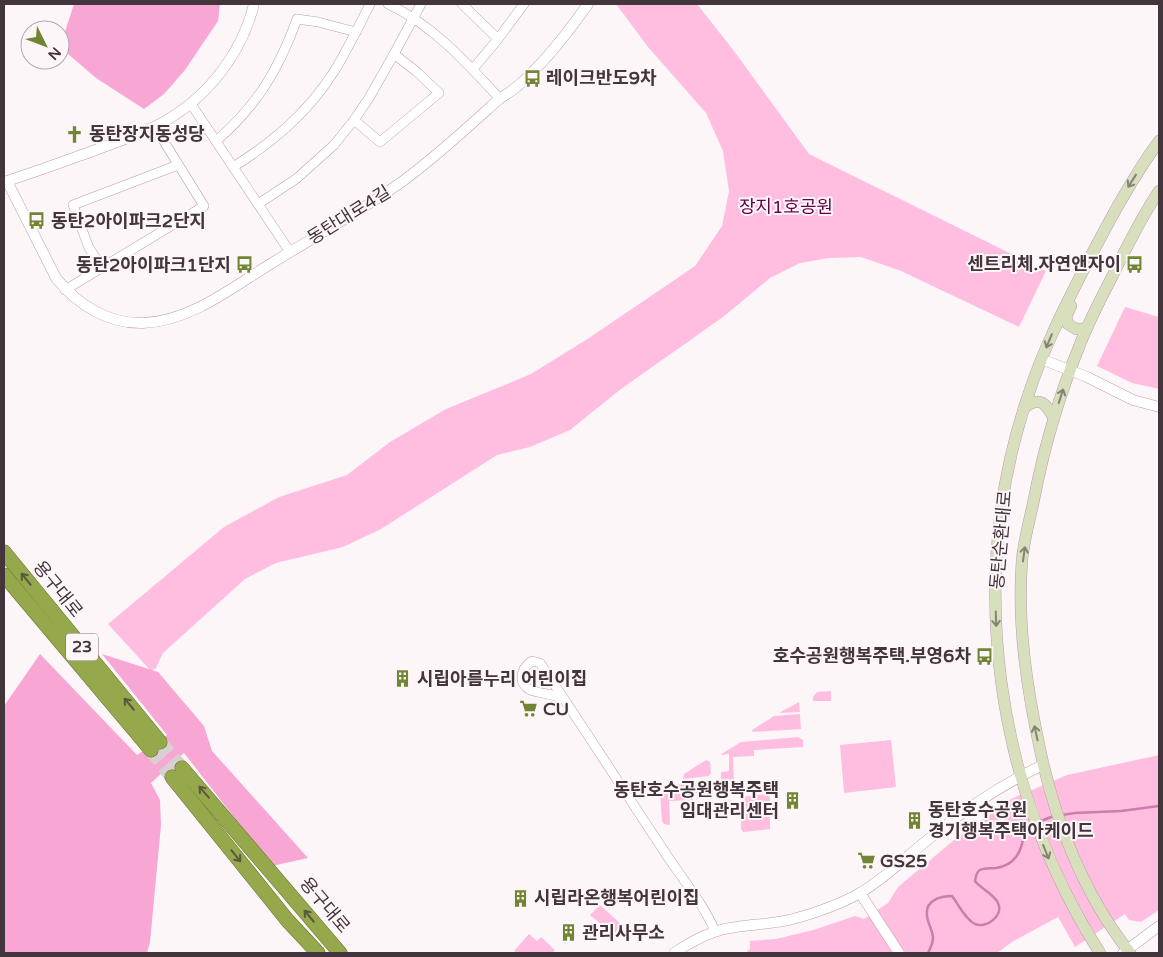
<svg xmlns="http://www.w3.org/2000/svg" width="1163" height="957" viewBox="0 0 1163 957" font-family="'Varela Round','Noto Sans KR',sans-serif">
<style>
.green{fill:#ffbee0}
.forest{fill:#f8a6d3}
.lines{fill:none;stroke-linecap:round;stroke-linejoin:round}
.stream{stroke:#cc7eaa;stroke-width:2.5}
.trunk-tunnel{stroke:#d8cfd3;stroke-width:14;stroke-dasharray:14 7;stroke-linecap:butt}
.minor-casing{stroke:#be9dae;stroke-width:10}
.tertiary-casing{stroke:#be9dae;stroke-width:11}
.secondary-casing{stroke:#be9dae;stroke-width:12}
.trunk-casing{stroke:#677229;stroke-width:15}
.minor{stroke:#fff;stroke-width:9}
.tertiary{stroke:#fff;stroke-width:10}
.secondary{stroke:#d7dfbc;stroke-width:11}
.trunk{stroke:#96a84c;stroke-width:14}
.oneway{stroke:#858276}
.oneway2{stroke:#5b5841}
.labels{text-anchor:middle;dominant-baseline:central;stroke-width:4;stroke-linejoin:round;paint-order:stroke}
.shield{fill:#fdf6f9;stroke:#7a6f75;stroke-width:1}
.shield-label{font-size:16px;font-weight:bold;fill:#42353c}
.poi-label{font-size:18px;font-weight:bold;fill:#42353c;stroke:#fdf6f9;text-anchor:start}
.park-label{font-size:18px;fill:#650247;stroke:#fdf6f9}
.street-label{font-size:18px;fill:#42353c;stroke:#fdf6f9}
</style>
<rect width="100%" height="100%" fill="#fdf6f9"/>
<!-- green -->
<g class="green">
<polygon points="616,4 697,4 734,51 809,154 1046,271 1019,327 901,271 861,257 829,258 800,263 770,278 723,317 621,389 570,430 530,447 497,455 381,529 343,547 276,563 245,579 163,653 156,668 151,671 108,624 224,527 279,497 347,475 390,442 446,409 531,374 589,338 695,266 722,226 729,191 723,151 706,113 648,47"/>
<polygon points="1125,307 1159,317 1159,389 1132,383 1097,366"/>
<polygon points="831,691 831,701 813,701 813,697 817,692"/>
<polygon points="799,702 800,712 779,713"/>
<polygon points="800,714 801,729 753,732 752,730 774,716"/>
<polygon points="798,737 803,740 803,747 754,750 754,756 733,757 734,782 729,782 721,779 721,772 729,771 729,754 720,755 741,742"/>
<polygon points="891,740 896,787 844,793 840,745"/>
<polygon points="1159,755 1159,910 1141,922 1129,920 1125,914 1075,947 1058,917 1012,942 997,953 746,953 750,948 750,941 776,939 813,930 855,916 864,919 888,903 898,887 954,840 1011,799 1067,775"/>
<polygon points="706,760 710,762 711,773 709,776 683,779 684,774"/>
<path d="M 712,783 L 713,792 L 693,793 L 693,800 L 669,801 L 670,825 L 664,824 L 662,821 L 660,793 C 671,781 697,784 712,783 Z"/>
<polygon points="766,794 769,795 770,799 770,829 743,832 741,829 741,797"/>
<polygon points="600,905 622,925 613,935 590,915"/>
<polygon points="529,934 537,941 541,937 555,950 552,953 517,953 514,951"/>
</g>
<!-- forest -->
<g class="forest">
<polygon points="74,4 220,4 218,21 185,70 164,94 144,109 96,78 60,47"/>
<polygon points="40,654 137,755 167,735 102,654 158,672 204,726 212,751 308,858 272,866 184,753 151,783 160,800 161,825 150,942 147,953 4,953 4,706"/>
</g>
<g class="lines">
<!-- stream -->
<g class="stream">
<polyline points="1062,815 1075,813 1121,811 1159,806"/>
<polyline points="1038,822 1054,816"/>
<path d="M 928,953 C 930,949 933,943 933,938 C 933,930 927,923 927,915 C 925,900 941,896 952,896 C 959,905 965,919 975,924 C 987,929 1004,915 998,903 C 994,894 981,889 975,881 C 976,877 976,872 980,870 C 984,868 991,868 996,868 C 1015,865 1022,852 1024,833 L 1033,824"/>
</g>
<!-- trunk-tunnel -->
<g class="trunk-tunnel">
<polyline points="160,742 182,768"/>
<polyline points="151,750 172,777"/>
</g>
<defs>
<g id="minor">
<path d="M 388,4 C 433,25 467,63 500,99"/>
<polyline points="462,4 498,39 524,4"/>
<polyline points="356,32 370,4"/>
<polyline points="394,54 421,4"/>
<polyline points="473,69 498,39"/>
<polyline points="191,104 290,252"/>
<path d="M 216,141 C 257,106 279,69 297,19 L 318,22 L 356,32 C 348,46 341,62 331,76 C 306,114 272,143 233,167"/>
<polyline points="258,204 296,179 334,145 354,120 380,142 439,93 417,72 394,54 369,98 354,120"/>
<polyline points="102,267 89,248 73,205 178,165"/>
<polyline points="65,290 204,206 155,127"/>
<path d="M 564,699 C 554,694 544,694 533,691 C 517,685 520,669 532,661 L 540,663 C 581,724 621,786 662,848 C 679,875 702,901 715,931"/>
</g>
<g id="tertiary">
<path d="M 254,4 C 241,57 203,103 154,127 C 133,137 111,144 90,152 C 62,162 35,172 7,181 L 56,278 C 78,305 108,324 143,323 C 191,321 233,287 272,263 C 316,236 361,211 403,181 C 437,156 467,128 498,100 C 503,96 509,93 514,89 C 540,68 569,31 588,4"/>
<polyline points="1041,359 1087,377 1133,400 1159,407"/>
<polyline points="860,893 899,953"/>
<path d="M 674,953 C 686,945 700,937 714,932 C 739,923 767,926 793,919 C 815,913 839,905 860,893 C 884,879 904,859 925,842 C 962,811 1000,785 1043,765"/>
<polyline points="1123,953 1159,926"/>
</g>
<g id="secondary">
<polyline points="1071,306 1066,317 1068,324 1076,329 1086,329"/>
<path d="M 1024,408 C 1040,395 1046,404 1054,418"/>
<path d="M 1100,953 C 996,790 965,581 1028,396 C 1042,352 1063,310 1084,269 C 1107,225 1130,181 1159,141"/>
<path d="M 1130,953 C 1085,896 1056,824 1041,754 C 1027,690 1017,625 1022,560 C 1024,539 1030,519 1034,499 C 1044,448 1059,396 1079,347 C 1088,323 1100,300 1112,277 C 1126,248 1141,218 1159,191"/>
</g>
<g id="trunk">
<polyline points="4,552 160,742"/>
<polyline points="4,575 151,750"/>
<polyline points="182,768 340,953"/>
<polyline points="172,777 288,921 318,953"/>
</g>
</defs>
<!-- minor casing -->
<use href="#minor" class="minor-casing"/>
<!-- tertiary casing -->
<use href="#tertiary" class="tertiary-casing"/>
<!-- secondary casing -->
<use href="#secondary" class="secondary-casing"/>
<!-- trunk casing -->
<use href="#trunk" class="trunk-casing"/>
<!-- minor -->
<use href="#minor" class="minor"/>
<!-- tertiary -->
<use href="#tertiary" class="tertiary"/>
<!-- secondary -->
<use href="#secondary" class="secondary"/>
<!-- trunk -->
<use href="#trunk" class="trunk"/>
</g>
<!-- one-way arrows -->
<defs><path id="oneway-shaft" d="M-6 0H5M1.5-3L5.5 0L1.5 3" fill="none" stroke-width="1.6" stroke-linecap="round" stroke-linejoin="round" transform="scale(1.25)"/></defs>
<g class="oneway">
<use href="#oneway-shaft" transform="translate(1132 181) rotate(122)"/>
<use href="#oneway-shaft" transform="translate(1049 341) rotate(113)"/>
<use href="#oneway-shaft" transform="translate(1061 396) rotate(-72)"/>
<use href="#oneway-shaft" transform="translate(1024 554) rotate(-82)"/>
<use href="#oneway-shaft" transform="translate(996 619) rotate(88)"/>
<use href="#oneway-shaft" transform="translate(1036 733) rotate(-102)"/>
<use href="#oneway-shaft" transform="translate(1046 852) rotate(68)"/>
</g>
<g class="oneway2">
<use href="#oneway-shaft" transform="translate(26 579) rotate(-129)"/>
<use href="#oneway-shaft" transform="translate(129 704) rotate(-130)"/>
<use href="#oneway-shaft" transform="translate(204 792) rotate(-131)"/>
<use href="#oneway-shaft" transform="translate(236 856) rotate(51)"/>
<use href="#oneway-shaft" transform="translate(309 916) rotate(-130)"/>
</g>
<!-- icons -->
<defs>
<symbol id="bus-bare" viewBox="-9 -9 18 18"><path d="M-5-6H5V4H4V6H2V4H-2V6H-4V4H-5ZM-3.5-4V0h7V-4ZM-3.5 1.2v1.5H-2V1.2ZM2 1.2v1.5H3.5V1.2Z" fill="#718535" stroke="#fdf6f9" stroke-width="2.5" paint-order="stroke"/></symbol>
<symbol id="church-bare" viewBox="-9 -9 18 18"><path d="M-1.2-6h2.4v3.5h3.3v2.4h-3.3V6h-2.4V-.1h-3.3v-2.4h3.3Z" fill="#718535" stroke="#fdf6f9" stroke-width="2.5" paint-order="stroke"/></symbol>
<symbol id="building-bare" viewBox="-9 -9 18 18"><path d="M-4-6H4V6H1V3H-1V6H-4ZM-2.5-4.3h1.7v1.8h-1.7ZM.8-4.3h1.7v1.8H.8ZM-2.5-1h1.7V.8h-1.7ZM.8-1h1.7V.8H.8Z" fill="#718535" stroke="#fdf6f9" stroke-width="2.5" paint-order="stroke"/></symbol>
<symbol id="supermarket-bare" viewBox="-9 -9 18 18"><path d="M-6-5.5h2.5l.6 2H6L4.5 2H-2.5L-4.4-4H-6ZM-1.5 3.2a1.3 1.3 0 1 0 .1 0ZM3 3.2a1.3 1.3 0 1 0 .1 0Z" fill="#718535" stroke="#fdf6f9" stroke-width="2.5" paint-order="stroke"/></symbol>
</defs>
<g fill-rule="evenodd">
<use href="#bus-bare" x="520" y="66" width="25" height="25"/>
<use href="#church-bare" x="62" y="122" width="25" height="25"/>
<use href="#bus-bare" x="24" y="208" width="25" height="25"/>
<use href="#bus-bare" x="1122" y="252" width="25" height="25"/>
<use href="#bus-bare" x="232" y="252" width="25" height="25"/>
<use href="#bus-bare" x="972" y="644" width="25" height="25"/>
<use href="#building-bare" x="390" y="666" width="25" height="25"/>
<use href="#supermarket-bare" x="516" y="696" width="25" height="25"/>
<use href="#building-bare" x="780" y="788" width="25" height="25"/>
<use href="#building-bare" x="902" y="808" width="25" height="25"/>
<use href="#supermarket-bare" x="854" y="848" width="25" height="25"/>
<use href="#building-bare" x="508" y="886" width="25" height="25"/>
<use href="#building-bare" x="556" y="920" width="25" height="25"/>
</g>
<g class="labels">
<!-- shield labels -->
<rect class="shield" x="66" y="633.5" width="32" height="27" rx="4"/>
<g class="shield-label">
<text x="82" y="647">23</text>
</g>
<!-- poi labels -->
<g class="poi-label">
<text x="546" y="78">레이크반도9차</text>
<text x="89" y="134">동탄장지동성당</text>
<text x="51" y="221">동탄2아이파크2단지</text>
<text x="1121" y="264" text-anchor="end">센트리체.자연앤자이</text>
<text x="231" y="265" text-anchor="end">동탄2아이파크1단지</text>
<text x="971" y="656" text-anchor="end">호수공원행복주택.부영6차</text>
<text x="417" y="679">시립아름누리 어린이집</text>
<text x="543" y="709">CU</text>
<text x="779" y="790" text-anchor="end">동탄호수공원행복주택<tspan x="779" dy="21">임대관리센터</tspan></text>
<text x="928" y="810">동탄호수공원<tspan x="928" dy="21">경기행복주택아케이드</tspan></text>
<text x="880" y="861">GS25</text>
<text x="534" y="898">시립라온행복어린이집</text>
<text x="582" y="933">관리사무소</text>
</g>
<!-- park labels -->
<g class="park-label">
<text x="786" y="207">장지1호공원</text>
</g>
<!-- street labels -->
<g class="street-label">
<text transform="translate(349 215) rotate(-32)">동탄대로4길</text>
<text transform="translate(1001 540) rotate(-85)">동탄순환대로</text>
<text transform="translate(58 589) rotate(51)">용구대로</text>
<text transform="translate(325 905) rotate(50)">용구대로</text>
</g>
</g>
<!-- border -->
<rect width="1163" height="957" fill="none" stroke="#42353c" stroke-width="10"/>
<!-- north arrow -->
<g transform="translate(45 45) rotate(132)"><circle r="24" fill="#fdf6f9" stroke="#b2a9ad"/>
<path d="M0-4L9 19L0 12L-9 19Z" fill="#718535"/>
<text y="-8" font-size="14" font-weight="bold" text-anchor="middle" fill="#42353c">N</text>
</g>
</svg>
